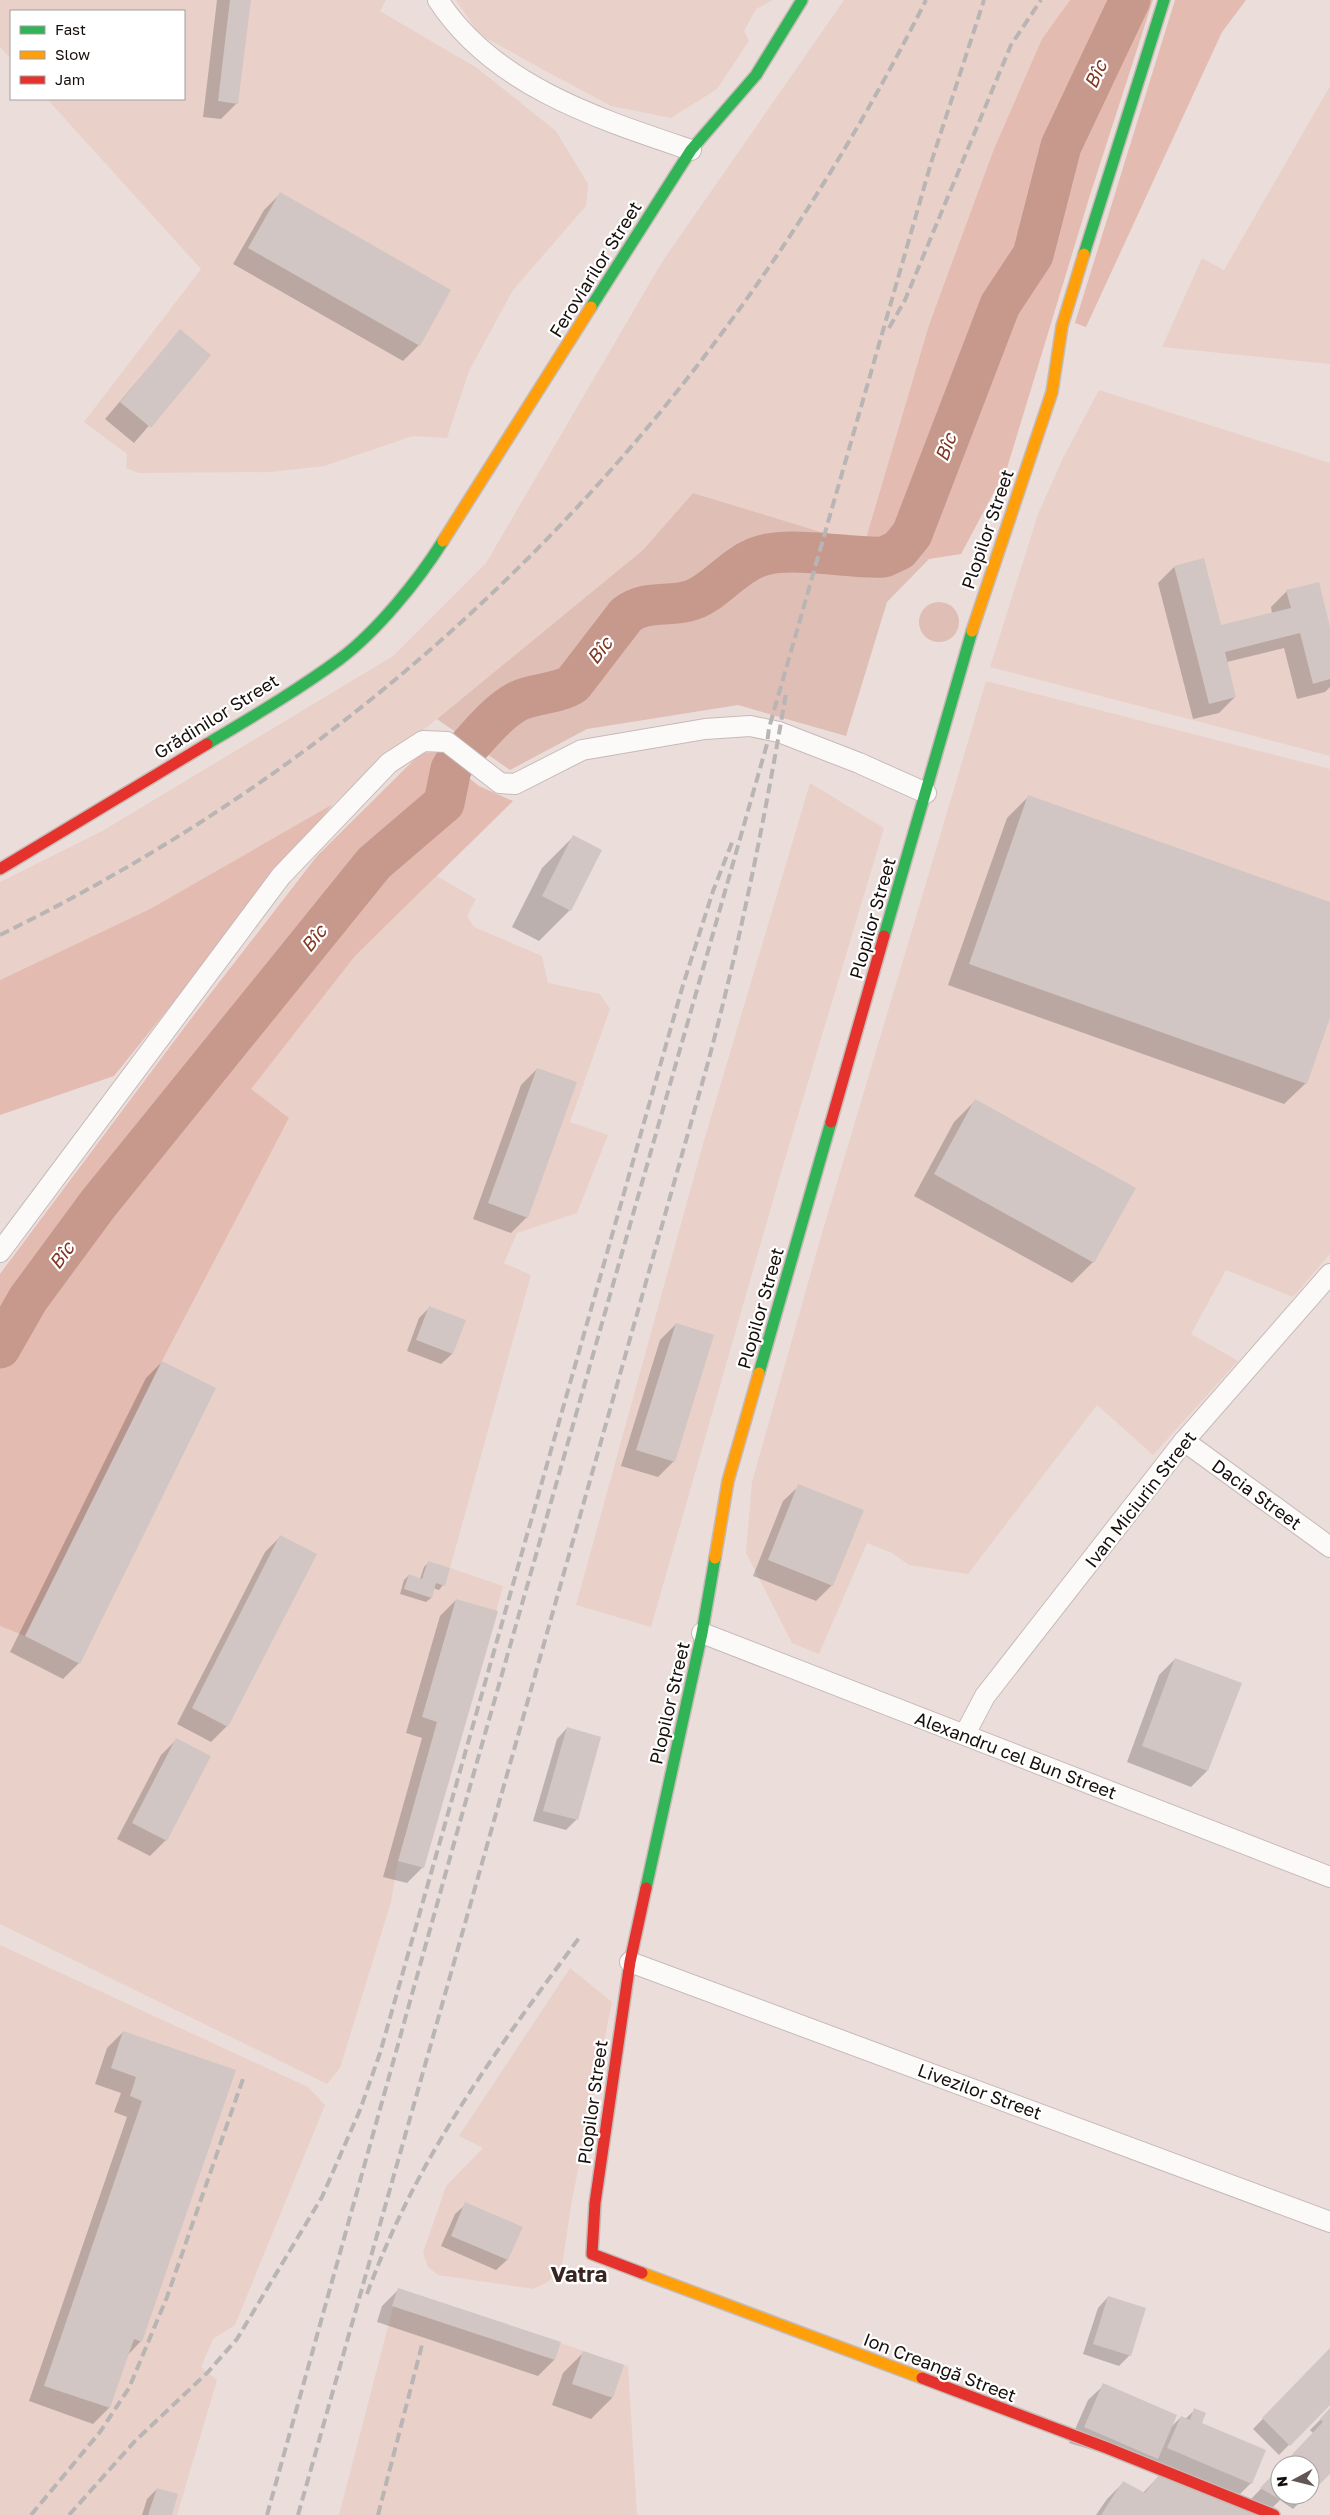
<svg xmlns="http://www.w3.org/2000/svg" width="1330" height="2515" viewBox="0 0 1330 2515" font-family="'Golos Text',sans-serif">
<style>
.built{fill:#e9d1ca}
.green{fill:#dfbeb5}
.forest{fill:#e3bbb0}
.shadow{fill:#0003}
.lines{fill:none;stroke-linecap:round;stroke-linejoin:round}
.river{stroke:#c6998c;stroke-width:41}
.building{fill:#d1c6c3}
.street-casing{stroke:#c6bab7;stroke-width:22}
.fast-casing{stroke:#c6bab7;stroke-width:14}
.slow-casing{stroke:#c6bab7;stroke-width:14}
.jam-casing{stroke:#c6bab7;stroke-width:14}
.street{stroke:#fcfaf9;stroke-width:20}
.fast{stroke:#30b455;stroke-width:11}
.slow{stroke:#ff9f0a;stroke-width:11}
.jam{stroke:#e5322d;stroke-width:11}
.rail{stroke:#b8b5b4;stroke-width:4;stroke-dasharray:10 5;stroke-linecap:butt}
.labels{text-anchor:middle;dominant-baseline:central;stroke-width:4.5;stroke-linejoin:round;paint-order:stroke}
.street-label{font-size:18px;fill:#170f0c;stroke:#fff}
.water-label{font-size:19px;font-style:italic;fill:#813721;stroke:#fff}
.district-label{font-size:22px;font-weight:bold;fill:#37251f;stroke:#fff}
</style>
<rect width="100%" height="100%" fill="#ebddda"/>
<!-- built -->
<g class="built">
<polygon points="0,0 386,0 380,11 477,68 556,131 588,184 586,206 513,290 469,371 447,438 413,436 324,466 271,472 139,473 126,468 127,454 84,422 201,269 47,99 184,99 184,11 11,11 11,59 0,47"/>
<polygon points="456,0 773,0 756,9 744,31 749,41 717,89 671,118 611,106 542,69 479,34"/>
<polygon points="844,0 1070,0 1042,39 929,325 864,545 693,493 643,550 333,804 150,909 0,980 0,882 104,830 393,656 486,563 662,262"/>
<polygon points="1330,86 1330,364 1162,347 1202,258 1224,270"/>
<polygon points="1099,390 1330,463 1330,756 990,667 1038,514 1063,458"/>
<polygon points="986,681 1330,769 1330,1254 1293,1297 1226,1270 1191,1334 1238,1361 1153,1455 1097,1405 968,1574 909,1565 892,1553 867,1543 819,1654 792,1643 746,1553 752,1482 822,1233"/>
<polygon points="810,783 884,828 782,1169 651,1627 576,1605 703,1144"/>
<polygon points="437,876 476,899 467,916 474,927 542,956 548,983 600,994 610,1009 570,1122 608,1135 577,1213 517,1233 504,1263 531,1275 450,1568 503,1586 424,1868 398,1861 391,1902 340,2068 327,2084 0,1924 0,1626 25,1636 162,1361 289,1118 250,1089 355,956"/>
<polygon points="0,1945 308,2087 325,2105 235,2325 213,2339 201,2367 217,2380 177,2515 0,2515"/>
<polygon points="570,1968 612,2002 572,2200 562,2266 548,2282 533,2289 438,2275 428,2267 423,2253 446,2186 483,2148 459,2136"/>
<polygon points="398,2288 628,2366 637,2515 339,2515"/>
</g>
<!-- green -->
<g class="green">
<polygon points="693,493 864,545 929,559 887,602 846,736 738,705 587,729 510,770 437,719 643,550"/>
<circle cx="939" cy="622" r="20"/>
</g>
<!-- forest -->
<g class="forest">
<polygon points="1070,0 1153,0 1090,195 1007,468 961,554 929,559 864,545 929,325 994,149 1042,39"/>
<polygon points="1175,0 1246,0 1222,32 1086,327 1075,323"/>
<polygon points="437,752 479,786 513,801 355,956 251,1089 289,1118 162,1361 25,1636 0,1626 0,1274 187,1024 317,856 421,753"/>
<polygon points="333,804 114,1076 0,1115 0,980 150,909"/>
</g>
<!-- shadow -->
<g class="shadow">
<polygon points="217,0 249,0 237,103 221,119 203,117"/>
<polygon points="280,194 419,345 403,361 233,264 264,210"/>
<polygon points="180,331 210,355 134,443 105,419"/>
<polygon points="1174,567 1220,627 1272,614 1271,607 1287,591 1330,632 1330,687 1325,692 1297,699 1284,648 1227,662 1235,697 1219,713 1193,719 1158,583"/>
<polygon points="1029,796 1330,903 1330,1014 1306,1083 1284,1104 948,985 1007,818"/>
<polygon points="573,837 570,910 539,941 512,927 542,868"/>
<polygon points="537,1069 527,1217 511,1233 473,1219 521,1085"/>
<polygon points="975,1101 1093,1262 1072,1283 914,1196 954,1122"/>
<polygon points="430,1307 464,1321 452,1354 441,1364 407,1351 419,1318"/>
<polygon points="676,1324 674,1461 658,1477 621,1466 660,1340"/>
<polygon points="162,1362 79,1663 63,1679 10,1652 146,1378"/>
<polygon points="799,1486 832,1585 816,1601 753,1576 783,1501"/>
<polygon points="281,1536 227,1726 211,1742 177,1724 265,1552"/>
<polygon points="429,1562 443,1585 439,1590 433,1588 431,1598 426,1602 400,1594 404,1580 409,1575 420,1579 424,1567"/>
<polygon points="456,1600 423,1867 407,1883 383,1877 422,1738 406,1733 440,1616"/>
<polygon points="1175,1659 1207,1771 1191,1787 1127,1762 1159,1675"/>
<polygon points="567,1728 600,1738 576,1820 566,1830 533,1821 557,1739"/>
<polygon points="177,1739 166,1840 150,1856 117,1839 161,1755"/>
<polygon points="123,2032 234,2071 141,2341 127,2356 109,2408 93,2424 29,2401 127,2117 114,2112 121,2093 95,2084 107,2048"/>
<polygon points="466,2204 521,2227 507,2260 496,2270 441,2246 455,2214"/>
<polygon points="398,2290 559,2343 554,2360 538,2376 377,2322 382,2306"/>
<polygon points="1108,2297 1130,2355 1119,2366 1083,2354 1098,2308"/>
<polygon points="1330,2350 1330,2403 1279,2455 1253,2429"/>
<polygon points="584,2352 623,2365 612,2398 591,2419 552,2405 563,2373"/>
<polygon points="1104,2385 1170,2428 1181,2417 1185,2419 1195,2410 1200,2423 1251,2483 1240,2494 1069,2443 1088,2400"/>
<polygon points="1330,2410 1330,2472 1310,2492 1310,2465 1283,2465 1313,2433 1310,2430"/>
<polygon points="1280,2469 1280,2495 1307,2495 1293,2509 1280,2500 1270,2510 1251,2499"/>
<polygon points="1159,2476 1258,2515 1096,2515 1107,2499 1123,2483 1143,2493"/>
<polygon points="157,2489 171,2515 142,2515 147,2499"/>
</g>
<g class="lines">
<!-- river -->
<path class="river" d="M 0,1348 L 28,1299 L 98,1204 L 374,863 L 444,803 L 451,769 L 457,759 C 476,740 494,714 518,701 C 535,693 558,694 573,684 L 626,615 C 646,599 669,608 692,600 C 715,592 731,568 755,558 C 786,544 848,559 884,557 L 899,550 L 912,534 L 1000,305 L 1033,255 L 1061,146 L 1130,0"/>
</g>
<!-- building -->
<g class="building">
<polygon points="230,0 251,0 238,104 218,101"/>
<polygon points="280,192 451,290 420,346 248,248"/>
<polygon points="180,329 211,355 151,428 120,402"/>
<polygon points="1204,558 1221,625 1291,608 1286,590 1319,582 1330,627 1330,679 1313,684 1300,633 1225,652 1236,697 1209,704 1174,566"/>
<polygon points="1028,795 1330,902 1330,1018 1307,1084 969,964"/>
<polygon points="573,835 602,850 571,911 542,896"/>
<polygon points="537,1068 577,1082 528,1218 488,1203"/>
<polygon points="975,1099 1136,1188 1094,1263 934,1174"/>
<polygon points="429,1306 466,1320 453,1354 416,1340"/>
<polygon points="676,1323 714,1335 675,1462 636,1450"/>
<polygon points="162,1361 216,1388 80,1664 25,1636"/>
<polygon points="798,1484 864,1510 833,1586 768,1560"/>
<polygon points="280,1535 317,1554 228,1727 192,1708"/>
<polygon points="428,1561 450,1568 445,1586 436,1583 432,1598 404,1589 409,1574 422,1579"/>
<polygon points="456,1599 498,1611 424,1868 398,1861 437,1722 422,1717"/>
<polygon points="1175,1658 1242,1683 1208,1771 1142,1746"/>
<polygon points="567,1727 601,1737 578,1820 543,1811"/>
<polygon points="176,1738 211,1756 167,1841 132,1823"/>
<polygon points="123,2031 236,2070 142,2342 134,2339 110,2408 44,2386 142,2101 130,2096 136,2077 111,2068"/>
<polygon points="465,2202 523,2227 508,2260 451,2236"/>
<polygon points="398,2288 561,2342 555,2360 392,2306"/>
<polygon points="1108,2296 1146,2308 1131,2356 1093,2344"/>
<polygon points="1330,2348 1330,2405 1290,2446 1262,2418"/>
<polygon points="583,2351 624,2365 613,2398 572,2384"/>
<polygon points="1103,2383 1177,2415 1158,2459 1084,2427"/>
<polygon points="1194,2408 1206,2413 1202,2423 1266,2450 1252,2484 1167,2448 1181,2416 1190,2420"/>
<polygon points="1330,2408 1330,2474 1310,2494 1310,2465 1282,2465 1323,2422 1320,2419"/>
<polygon points="1280,2467 1280,2495 1287,2495 1281,2500 1260,2488"/>
<polygon points="1159,2475 1261,2515 1101,2515 1123,2481 1145,2493"/>
<polygon points="157,2488 178,2494 172,2515 148,2515"/>
<polygon points="1298,2495 1309,2495 1304,2500"/>
</g>
<g class="lines">
<defs>
<g id="street">
<path d="M 438,0 C 494,86 599,119 691,150"/>
<polyline points="0,1252 281,876 389,763 423,741 447,742 500,783 515,784 582,750 705,729 750,726 779,732 859,763 926,793"/>
<polyline points="1184,1441 1330,1547"/>
<polyline points="702,1633 1330,1877"/>
<polyline points="965,1734 985,1696 1184,1441 1330,1274"/>
<polyline points="630,1962 1330,2222"/>
</g>
<g id="fast">
<polyline points="1084,254 1164,0"/>
<polyline points="591,307 691,150 756,75 802,0"/>
<path d="M 207,744 C 252,717 298,690 340,659 C 377,631 418,581 443,541"/>
<polyline points="884,936 972,631"/>
<polyline points="759,1373 831,1122"/>
<polyline points="646,1888 702,1633 715,1558"/>
</g>
<g id="slow">
<polyline points="443,541 591,307"/>
<polyline points="972,631 1052,392 1062,326 1084,254"/>
<polyline points="715,1558 728,1481 759,1373"/>
<polyline points="642,2273 922,2378"/>
</g>
<g id="jam">
<polyline points="0,869 207,744"/>
<polyline points="831,1122 884,936"/>
<polyline points="642,2273 592,2254 595,2203 630,1962 646,1888"/>
<polyline points="922,2378 1107,2448 1274,2515"/>
</g>
</defs>
<!-- street casing -->
<use href="#street" class="street-casing"/>
<!-- fast casing -->
<use href="#fast" class="fast-casing"/>
<!-- slow casing -->
<use href="#slow" class="slow-casing"/>
<!-- jam casing -->
<use href="#jam" class="jam-casing"/>
<!-- street -->
<use href="#street" class="street"/>
<!-- fast -->
<use href="#fast" class="fast"/>
<!-- slow -->
<use href="#slow" class="slow"/>
<!-- jam -->
<use href="#jam" class="jam"/>
<!-- rail -->
<g class="rail">
<polyline points="889,328 905,300 1011,45 1041,0"/>
<path d="M 0,935 C 413,733 721,409 926,0"/>
<path d="M 367,2294 C 417,2157 494,2053 579,1938"/>
<polyline points="31,2515 100,2432 129,2388 167,2297 244,2076"/>
<polyline points="69,2515 135,2441 208,2372 237,2339 322,2197 360,2110 380,2053 683,985 713,891 733,840"/>
<polyline points="267,2515 463,1811 767,744 769,728 931,163 984,0"/>
<path d="M 298,2515 L 707,1066 C 740,943 765,818 786,693"/>
<polyline points="378,2515 423,2341"/>
</g>
</g>
<g class="labels">
<!-- street labels -->
<g class="street-label">
<text transform="translate(595 269) rotate(-58)">Feroviarilor Street</text>
<text transform="translate(987 529) rotate(-71)">Plopilor Street</text>
<text transform="translate(216 716) rotate(-32)">Grădinilor Street</text>
<text transform="translate(872 918) rotate(-74)">Plopilor Street</text>
<text transform="translate(760 1308) rotate(-74)">Plopilor Street</text>
<text transform="translate(1257 1494) rotate(36)">Dacia Street</text>
<text transform="translate(1140 1499) rotate(-52)">Ivan Miciurin Street</text>
<text transform="translate(669 1703) rotate(-77)">Plopilor Street</text>
<text transform="translate(1016 1755) rotate(21)">Alexandru cel Bun Street</text>
<text transform="translate(980 2091) rotate(20)">Livezilor Street</text>
<text transform="translate(592 2102) rotate(-82)">Plopilor Street</text>
<text transform="translate(940 2367) rotate(21)">Ion Creangă Street</text>
</g>
<!-- water labels -->
<g class="water-label">
<text transform="translate(1095 74) rotate(-65)">Bîc</text>
<text transform="translate(945 447) rotate(-69)">Bîc</text>
<text transform="translate(599 650) rotate(-52)">Bîc</text>
<text transform="translate(313 938) rotate(-51)">Bîc</text>
<text transform="translate(61 1255) rotate(-54)">Bîc</text>
</g>
<!-- district labels -->
<g class="district-label">
<text x="579" y="2273">Vatra</text>
</g>
</g>
<!-- legend -->
<rect x="10" y="10" width="175" height="90" fill="#ffffff" stroke="#a29f9e"/>
<rect x="20" y="26" width="25" height="8" fill="#30b455" stroke="#a29f9e"/>
<text x="55" y="35" font-size="15" fill="#170f0c">Fast</text>
<rect x="20" y="51" width="25" height="8" fill="#ff9f0a" stroke="#a29f9e"/>
<text x="55" y="60" font-size="15" fill="#170f0c">Slow</text>
<rect x="20" y="76" width="25" height="8" fill="#e5322d" stroke="#a29f9e"/>
<text x="55" y="85" font-size="15" fill="#170f0c">Jam</text>
<!-- north arrow -->
<g transform="translate(1295 2480) rotate(263)"><circle r="24" fill="#ffffff" stroke="#a29f9e"/>
<path d="M0-4L9 19L0 12L-9 19Z" fill="#615754"/>
<text y="-8" font-size="14" font-weight="bold" text-anchor="middle" fill="#170f0c">N</text>
</g>
</svg>
